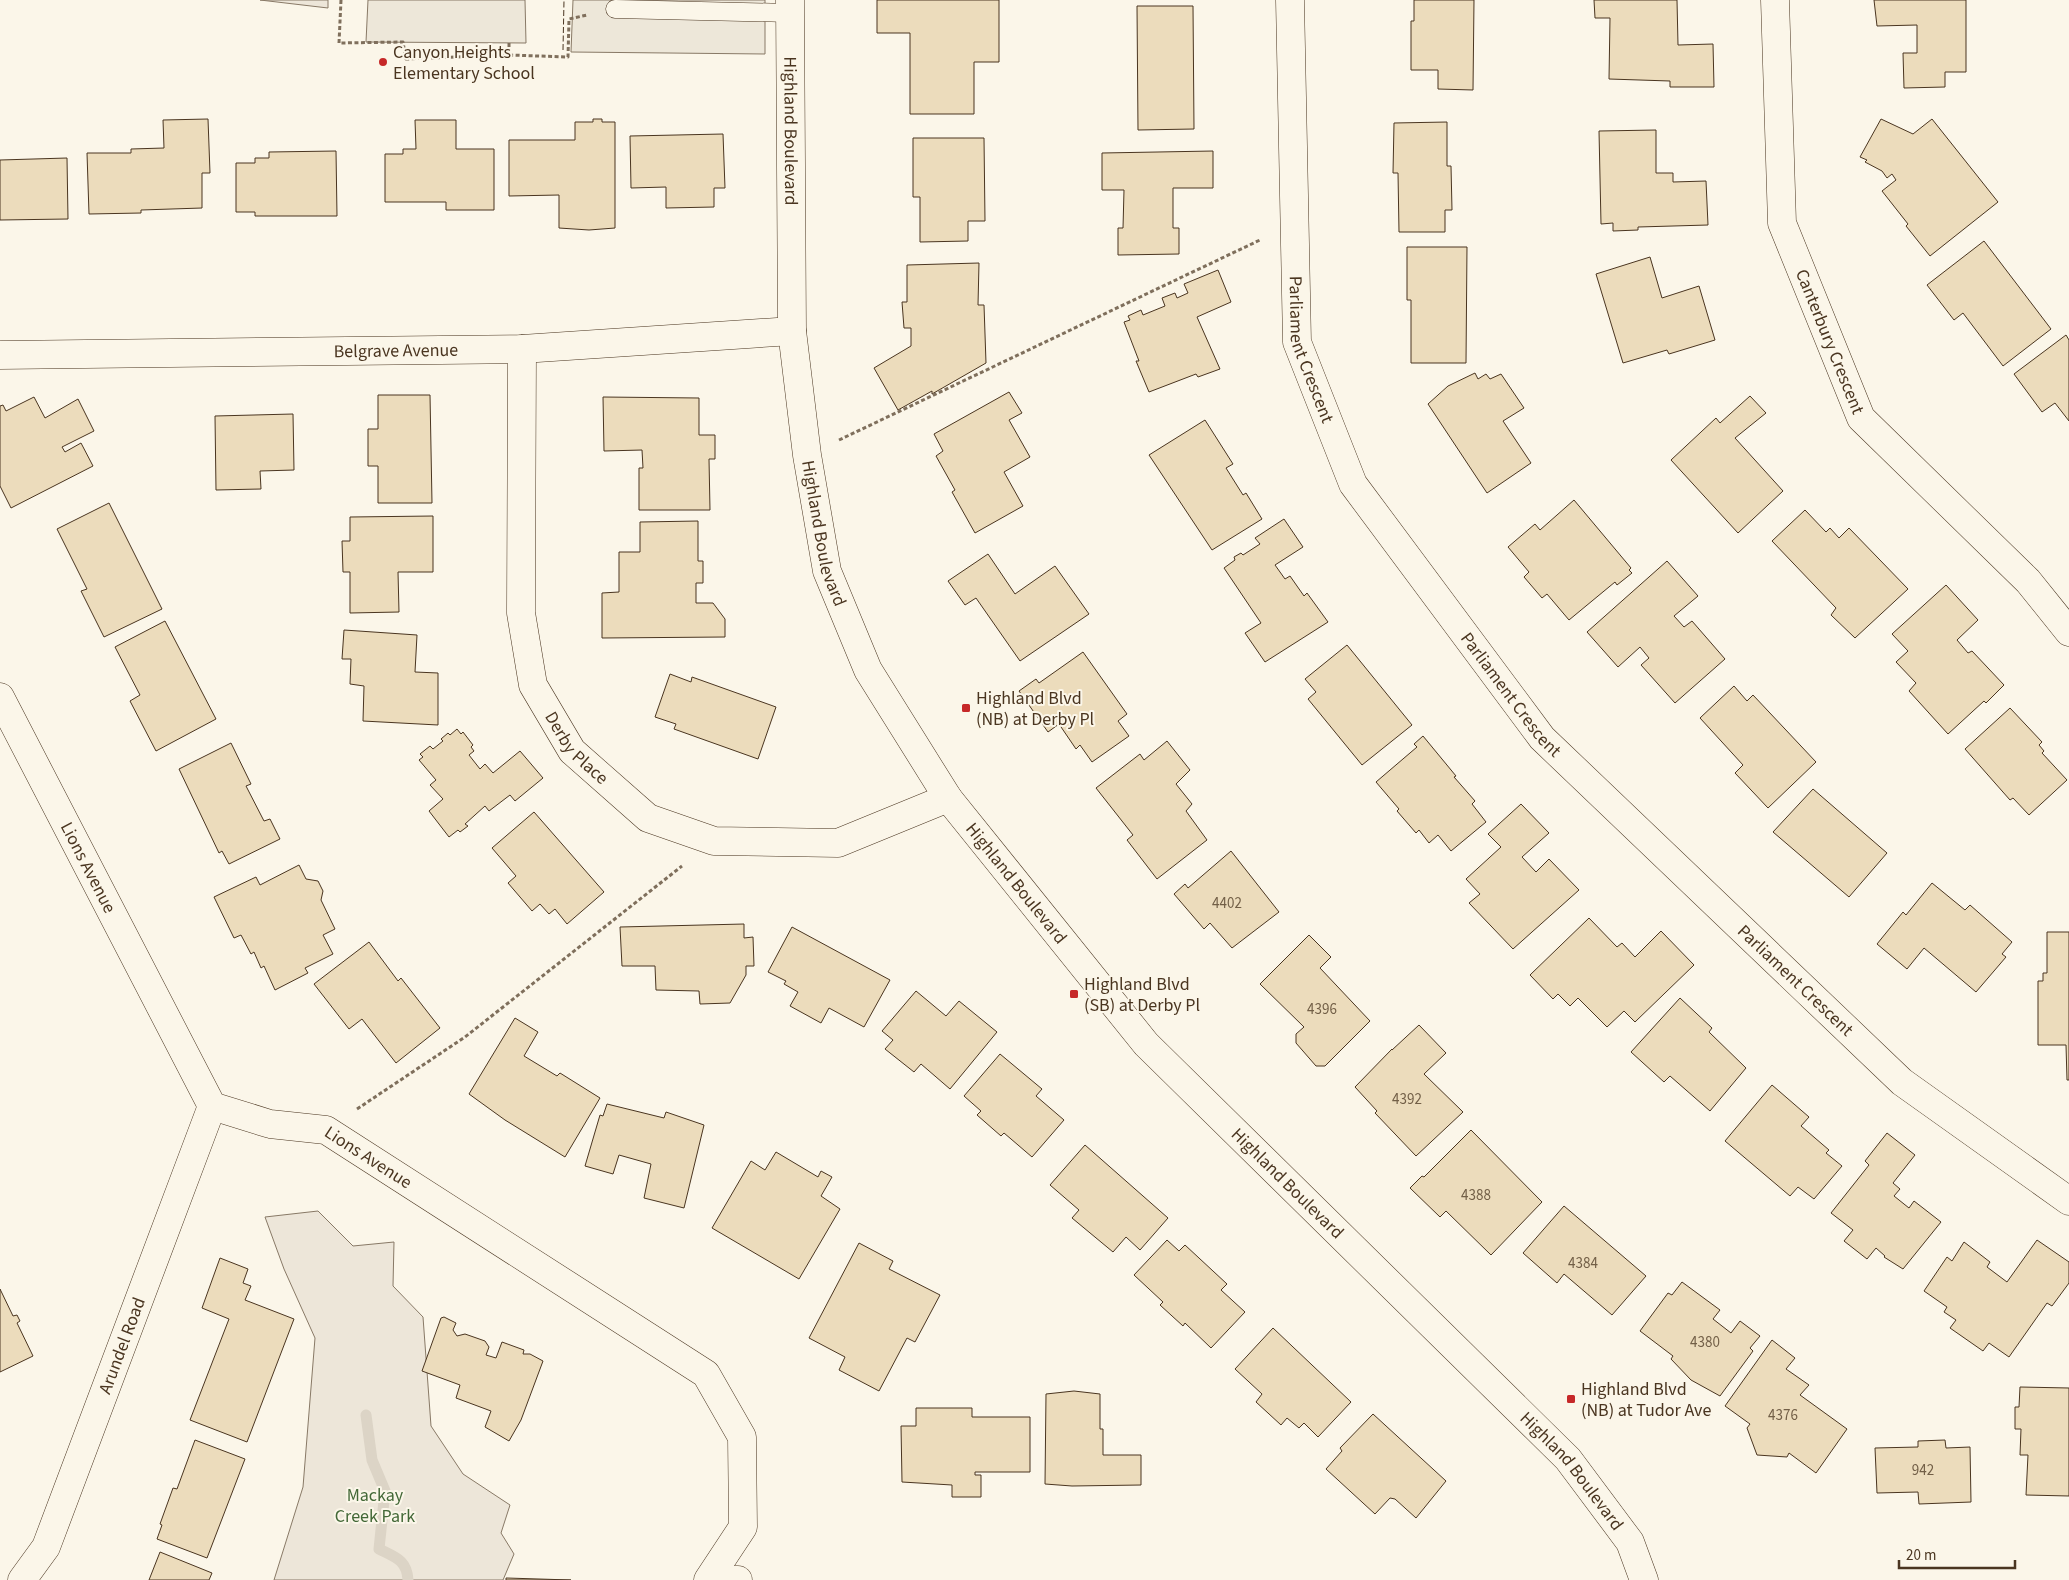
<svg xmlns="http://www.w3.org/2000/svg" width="2069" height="1580" viewBox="0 0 2069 1580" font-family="'Source Sans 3',sans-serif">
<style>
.green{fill:#ede6d9;stroke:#887966}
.parking{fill:#ede7d9;stroke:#887966}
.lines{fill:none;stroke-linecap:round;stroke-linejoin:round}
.stream{stroke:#dcd4c6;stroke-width:11}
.building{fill:#ecdcbc;stroke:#4a3520}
.service-casing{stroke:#4a3520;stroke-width:19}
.minor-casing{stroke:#4a3520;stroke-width:29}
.tertiary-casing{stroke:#4a3520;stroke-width:29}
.path{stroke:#7f6f5c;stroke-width:3;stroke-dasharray:4 2.5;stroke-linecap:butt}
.service{stroke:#fbf6e9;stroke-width:18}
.minor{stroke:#fbf6e9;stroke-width:28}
.tertiary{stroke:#fbf6e9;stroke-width:28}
.fence{stroke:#4a3520;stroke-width:1;stroke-dasharray:6 2.5;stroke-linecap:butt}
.poi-dot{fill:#c62828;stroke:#fbf6e9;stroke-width:2}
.labels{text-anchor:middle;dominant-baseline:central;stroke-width:4;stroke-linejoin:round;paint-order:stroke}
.number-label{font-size:15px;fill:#725f47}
.poi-label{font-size:18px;fill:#4a3520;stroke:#fbf6e9;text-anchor:start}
.street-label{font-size:18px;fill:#4a3520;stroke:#fbf6e9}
.park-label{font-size:18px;fill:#436837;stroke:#fbf6e9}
</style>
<rect width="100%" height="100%" fill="#fbf6e9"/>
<!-- green -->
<g class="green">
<polygon points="260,0 328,0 328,8"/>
<polygon points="318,1211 353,1246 394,1242 393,1286 423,1317 431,1426 463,1474 510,1505 501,1533 514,1554 503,1580 274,1580 303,1487 315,1338 284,1269 265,1217"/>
</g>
<!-- parking -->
<g class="parking">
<polygon points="368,0 525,0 526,43 366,42"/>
<polygon points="573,0 765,0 765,54 571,52"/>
</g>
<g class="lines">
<!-- stream -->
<path class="stream" d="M 366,1415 L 372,1460 L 385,1491 L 379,1549 C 395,1557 407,1560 408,1580"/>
</g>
<!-- building -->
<g class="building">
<polygon points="877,0 999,0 999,62 974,62 974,114 910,114 910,33 877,33"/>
<polygon points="1414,0 1474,0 1473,90 1438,89 1438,70 1411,70 1411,21 1414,21"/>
<polygon points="1594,0 1677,0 1678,45 1713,44 1714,87 1670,87 1670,81 1609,79 1610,18 1595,18"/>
<polygon points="1874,0 1966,0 1966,72 1945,72 1945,87 1904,88 1903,53 1917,53 1917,25 1877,26"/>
<polygon points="1137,6 1193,6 1194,129 1138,130"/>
<polygon points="208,119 210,173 202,173 202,208 141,210 141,213 89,214 87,153 131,153 131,149 164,148 163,120"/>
<polygon points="593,119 602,119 602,122 615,122 615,228 589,230 559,228 559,195 509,196 509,140 575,140 575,122 593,122"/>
<polygon points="1881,119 1913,134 1932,119 1998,202 1930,256 1906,226 1908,224 1882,191 1896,180 1892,174 1887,178 1882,171 1865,162 1867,160 1860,157"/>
<polygon points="415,120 456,120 456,149 494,149 494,210 446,210 446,202 385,202 385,154 403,154 403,149 416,149"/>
<polygon points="1447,122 1447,166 1451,166 1452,210 1445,210 1445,232 1399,232 1398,173 1393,173 1394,123"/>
<polygon points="1656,130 1656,173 1673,173 1673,182 1706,181 1708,225 1638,227 1638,230 1613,231 1613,223 1601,224 1599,131"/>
<polygon points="723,134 725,188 714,188 714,207 666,208 666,187 631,188 630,136"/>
<polygon points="913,138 984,138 985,221 968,221 968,241 920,242 920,197 913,197"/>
<polygon points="336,151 337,216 255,216 255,212 236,212 236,163 255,163 255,158 269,158 269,152"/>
<polygon points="1213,151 1213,188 1173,188 1173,228 1179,228 1179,254 1118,255 1118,228 1123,228 1124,190 1102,190 1102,153"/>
<polygon points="67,158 68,219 0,220 0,160"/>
<polygon points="1984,241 2051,329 2003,366 1963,313 1954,320 1927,285"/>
<polygon points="1407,247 1467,247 1466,363 1411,363 1411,300 1407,300"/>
<polygon points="1650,257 1662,298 1699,286 1715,340 1669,354 1667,350 1623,363 1596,274"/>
<polygon points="979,263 978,305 984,305 986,363 932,394 932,391 898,410 874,368 911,346 911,328 904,328 902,302 907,302 907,265"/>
<polygon points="1218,270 1231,302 1197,317 1220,369 1198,377 1196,374 1149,392 1136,361 1139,361 1124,322 1130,320 1128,316 1141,310 1143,315 1165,306 1162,298 1175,293 1177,298 1188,293 1184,284"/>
<polygon points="2066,335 2069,340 2069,421 2055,403 2042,412 2014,374"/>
<polygon points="1475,373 1478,379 1486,374 1490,379 1501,374 1524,408 1503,421 1531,463 1487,493 1428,404 1448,386"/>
<polygon points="1009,392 1022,413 1009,420 1030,457 1004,472 1023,506 975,533 952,492 955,490 936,456 943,451 934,434"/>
<polygon points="378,395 430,395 432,503 378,503 378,466 368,466 368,429 378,429"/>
<polygon points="1750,396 1766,413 1735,438 1783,491 1738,533 1671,460 1716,418 1720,423"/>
<polygon points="34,397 45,418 78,399 94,431 62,447 65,452 81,443 93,466 11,508 0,486 0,406 3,405 6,411"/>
<polygon points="603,397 699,398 699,435 715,435 715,459 709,459 710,510 639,510 639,468 643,468 642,450 604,451"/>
<polygon points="293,414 294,470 260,471 261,489 216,490 215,416"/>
<polygon points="1205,420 1233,464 1226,468 1243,495 1246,493 1262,519 1212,550 1149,455"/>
<polygon points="1574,500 1631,568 1629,570 1632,573 1617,585 1615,582 1569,620 1547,594 1542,598 1524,577 1529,572 1508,547 1535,524 1540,530"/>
<polygon points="109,503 162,609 104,637 81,591 87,589 57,529"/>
<polygon points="1805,510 1826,532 1830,528 1839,538 1849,528 1908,589 1855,638 1831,615 1836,608 1772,541"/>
<polygon points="433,516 433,572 398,572 399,612 350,613 350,572 343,572 342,541 350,541 350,517"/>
<polygon points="1284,519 1303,547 1275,565 1285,579 1290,576 1304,596 1307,593 1328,622 1265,662 1245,633 1261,623 1224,568 1235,560 1234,557 1241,553 1243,555 1260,544 1255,538"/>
<polygon points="698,521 698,561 703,561 703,583 696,583 696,603 713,603 725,619 725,637 602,638 602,593 619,592 619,552 640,552 640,522"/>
<polygon points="988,554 1015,594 1055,566 1089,614 1020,661 976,598 965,605 948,581"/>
<polygon points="1667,561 1698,596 1674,616 1684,627 1692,621 1725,659 1675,703 1641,665 1649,658 1640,647 1618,667 1587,632"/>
<polygon points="1946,585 1978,620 1957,640 1968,653 1972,651 2004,685 1986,703 1984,701 1948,734 1909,691 1916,683 1896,662 1908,651 1892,634"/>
<polygon points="165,621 216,719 156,751 130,701 140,695 115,647"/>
<polygon points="344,630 417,635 415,672 438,673 438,725 363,721 364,686 350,684 351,659 342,659"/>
<polygon points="1347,645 1412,725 1362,765 1308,699 1316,692 1305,679"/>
<polygon points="1083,652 1127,714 1118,721 1129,736 1092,762 1080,745 1076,749 1059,724 1048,732 1019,691 1036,679 1039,683"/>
<polygon points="670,674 691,682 692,677 776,707 758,759 674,729 676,724 655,717"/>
<polygon points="1734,686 1747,701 1753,695 1816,762 1768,808 1735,773 1743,765 1700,718"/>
<polygon points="2010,708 2042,742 2039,745 2044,751 2042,753 2067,780 2029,815 2013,798 2010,800 1965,749"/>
<polygon points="457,729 461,734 463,732 473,745 471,747 474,751 469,755 480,769 485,764 493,773 520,751 543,778 515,801 510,795 489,811 485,806 465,824 468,826 460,832 458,830 449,837 429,811 443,799 430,785 436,780 419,760 423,757 420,754 430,746 433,749 443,741 441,739 448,733 450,735"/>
<polygon points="1423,736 1456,776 1454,777 1475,801 1472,804 1486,822 1451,851 1438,835 1429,843 1419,830 1416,833 1397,811 1399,809 1376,782 1417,747 1414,744"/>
<polygon points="1167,741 1190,770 1176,784 1192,804 1186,811 1207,840 1157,879 1127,840 1133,835 1096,788 1140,754 1144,760"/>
<polygon points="231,743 251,784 246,786 264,821 270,819 280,839 229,864 222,851 219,853 179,769"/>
<polygon points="1813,789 1887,853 1849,897 1773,832"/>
<polygon points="1521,804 1549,833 1522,857 1536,872 1549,859 1579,890 1513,949 1469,903 1480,894 1466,879 1501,847 1488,834"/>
<polygon points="534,812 604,892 567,924 555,909 549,914 540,904 532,911 508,883 516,876 492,848"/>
<polygon points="1231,851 1279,912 1232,948 1210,923 1204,929 1174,894 1185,884 1188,888"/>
<polygon points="299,865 306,879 318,881 323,891 321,900 335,929 323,935 333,954 305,968 308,973 275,990 264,966 261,968 254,952 251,954 241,935 234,938 214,897 256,877 260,885"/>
<polygon points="1932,883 1965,910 1970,905 2012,942 2002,954 2006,957 1976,992 1924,948 1907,969 1877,944 1903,912 1906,915"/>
<polygon points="1589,918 1617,947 1622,943 1635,957 1661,931 1694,965 1635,1022 1624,1011 1607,1027 1578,998 1570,1006 1558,994 1553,999 1530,975"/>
<polygon points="744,924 744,938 753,937 754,966 746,966 746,975 730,1003 700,1004 699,991 656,990 655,966 622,966 620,927"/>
<polygon points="792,927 890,980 864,1027 829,1008 821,1023 790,1006 798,992 784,984 786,981 768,972"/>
<polygon points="2047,932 2069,932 2069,1080 2067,1080 2066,1045 2038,1045 2038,981 2043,981 2043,973 2047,973"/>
<polygon points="1309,935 1331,957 1320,968 1370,1021 1325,1066 1316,1066 1296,1043 1296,1034 1304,1027 1260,984"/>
<polygon points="369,942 398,981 401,978 440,1028 396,1063 362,1019 349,1029 314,984"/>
<polygon points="916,991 946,1016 959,1001 997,1032 950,1089 921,1064 914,1072 885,1049 893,1040 882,1031"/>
<polygon points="1680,998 1712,1028 1709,1032 1746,1068 1710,1111 1670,1076 1664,1082 1631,1052"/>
<polygon points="515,1018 538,1032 524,1056 557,1076 560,1073 600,1098 565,1157 505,1120 469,1094"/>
<polygon points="1419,1025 1446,1053 1424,1074 1463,1112 1416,1156 1375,1113 1377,1111 1355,1087 1392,1049 1392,1050"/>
<polygon points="1000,1054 1042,1089 1036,1096 1064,1120 1032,1157 1004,1133 1001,1136 977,1115 981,1111 964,1096"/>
<polygon points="1772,1085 1809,1117 1801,1126 1829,1150 1826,1153 1842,1166 1814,1199 1798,1187 1790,1196 1725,1141"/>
<polygon points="607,1104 664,1118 666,1112 704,1125 684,1208 644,1198 651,1164 619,1155 613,1174 585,1166 600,1115 603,1116"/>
<polygon points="1471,1130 1542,1202 1491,1255 1446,1211 1440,1217 1410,1188 1422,1176 1424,1177"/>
<polygon points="1887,1133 1915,1155 1893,1183 1900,1189 1894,1196 1909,1208 1914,1201 1941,1222 1903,1269 1884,1257 1885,1256 1876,1248 1867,1259 1844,1241 1853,1230 1831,1213 1869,1165 1865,1161"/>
<polygon points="1085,1145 1168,1218 1140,1250 1126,1237 1113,1252 1072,1218 1079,1210 1050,1185"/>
<polygon points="776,1152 818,1177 821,1171 832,1177 821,1196 840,1209 799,1279 712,1228 751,1161 765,1170"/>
<polygon points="1564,1206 1646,1276 1612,1315 1564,1274 1557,1283 1523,1253"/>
<polygon points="1167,1240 1179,1251 1185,1245 1227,1284 1221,1290 1245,1312 1211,1348 1185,1323 1183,1326 1160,1305 1163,1302 1134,1275"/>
<polygon points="2037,1240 2069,1262 2069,1283 2052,1306 2047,1303 2009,1357 1989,1343 1983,1351 1950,1328 1956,1320 1944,1312 1947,1307 1924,1291 1947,1257 1952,1261 1964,1242 1990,1262 1987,1267 2007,1282"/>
<polygon points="859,1243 893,1261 889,1269 940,1295 915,1342 907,1338 879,1391 839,1370 845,1357 809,1338"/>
<polygon points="220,1258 248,1269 243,1283 251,1286 245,1300 294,1319 247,1442 190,1420 229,1319 202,1308"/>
<polygon points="1682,1282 1720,1310 1713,1319 1731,1333 1740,1321 1760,1336 1750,1348 1753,1351 1720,1396 1691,1380 1671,1359 1673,1356 1640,1331 1668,1293 1672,1295"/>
<polygon points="0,1289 13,1316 17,1315 20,1321 17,1323 33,1356 0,1372"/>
<polygon points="444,1317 456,1323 453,1330 457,1336 465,1334 485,1341 489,1347 486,1355 496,1358 502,1342 524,1350 523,1354 530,1354 543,1361 521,1420 509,1441 485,1427 491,1411 456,1398 460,1385 422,1371 441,1318"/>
<polygon points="1273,1328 1351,1402 1318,1437 1304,1423 1299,1428 1287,1418 1281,1425 1256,1402 1262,1394 1235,1369"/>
<polygon points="1772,1340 1795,1358 1786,1369 1809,1385 1800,1395 1847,1429 1816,1473 1789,1453 1787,1457 1757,1455 1747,1428 1750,1424 1725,1406"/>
<polygon points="2020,1387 2069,1388 2069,1496 2026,1495 2028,1455 2020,1455 2021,1429 2015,1429 2015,1407 2019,1407"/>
<polygon points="1074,1391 1100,1394 1100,1429 1103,1429 1103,1455 1141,1455 1141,1485 1072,1486 1045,1484 1046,1394"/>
<polygon points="916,1408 972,1408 972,1417 1030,1417 1030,1472 975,1472 975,1475 981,1475 981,1497 952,1497 952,1485 902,1482 901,1426 916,1426"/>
<polygon points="1373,1414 1446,1481 1416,1518 1395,1499 1390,1498 1375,1514 1326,1469 1342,1451 1340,1448"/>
<polygon points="195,1440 245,1459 207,1558 157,1539 162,1525 160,1524 173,1488 177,1489"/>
<polygon points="1945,1440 1946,1448 1970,1447 1971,1502 1919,1504 1918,1492 1877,1493 1875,1448 1918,1447 1918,1441"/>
<polygon points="160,1552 212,1573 209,1580 149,1580"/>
<polygon points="506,1578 571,1580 506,1580"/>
</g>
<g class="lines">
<defs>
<polyline id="service" points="615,9 790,13"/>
<g id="minor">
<path id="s1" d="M 1290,0 L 1297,342 L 1353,484 L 1542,738 L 1902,1082 L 2069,1201"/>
<path id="s2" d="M 1775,0 L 1782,223 L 1861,418 L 2028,581 L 2069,632"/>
<path id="s3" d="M 522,349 L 521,613 L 533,685 L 572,751 L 648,818 L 714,841 L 838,843 L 948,798"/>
<path id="s4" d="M 0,355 L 522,349 L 792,331"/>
<path id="s5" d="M 0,697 L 212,1106 L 270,1124 L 326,1130 L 706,1374 L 742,1437 L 743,1527 L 708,1580"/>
<path id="s6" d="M 22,1580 L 46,1547 L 212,1106"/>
<polyline points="709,1580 738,1580"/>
</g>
<g id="tertiary">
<path id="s7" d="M 790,0 L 792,331 L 807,455 L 827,571 L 868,670 L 948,798 L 1146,1044 L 1568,1459 L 1630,1542 L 1644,1580"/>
</g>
</defs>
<!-- service casing -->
<use href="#service" class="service-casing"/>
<!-- minor casing -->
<use href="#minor" class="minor-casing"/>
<!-- tertiary casing -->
<use href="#tertiary" class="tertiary-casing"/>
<!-- path -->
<g class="path">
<polyline points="341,0 339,43 403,42 406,59 509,55 568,57 569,19 587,15"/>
<polyline points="509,43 509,55"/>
<polyline points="839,440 1260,240"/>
<polyline points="357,1109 465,1037 682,866"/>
</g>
<!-- service -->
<use href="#service" class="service"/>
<!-- minor -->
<use href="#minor" class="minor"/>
<!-- tertiary -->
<use href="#tertiary" class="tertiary"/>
<!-- fence -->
<polyline class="fence" points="563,50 564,0"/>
</g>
<!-- markers -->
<g class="poi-dot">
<circle cx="383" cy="62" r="5"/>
<rect x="961" y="703" width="10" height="10" rx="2.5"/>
<rect x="1069" y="989" width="10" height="10" rx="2.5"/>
<rect x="1566" y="1394" width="10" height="10" rx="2.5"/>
</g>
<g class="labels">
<!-- number labels -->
<g class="number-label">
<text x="1227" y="903">4402</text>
<text x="1322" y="1009">4396</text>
<text x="1407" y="1099">4392</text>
<text x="1476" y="1195">4388</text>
<text x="1583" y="1263">4384</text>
<text x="1705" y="1342">4380</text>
<text x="1783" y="1415">4376</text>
<text x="1923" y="1470">942</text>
</g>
<!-- poi labels -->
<g class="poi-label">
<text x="393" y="52">Canyon Heights<tspan x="393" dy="21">Elementary School</tspan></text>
<text x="976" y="698">Highland Blvd<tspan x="976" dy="21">(NB) at Derby Pl</tspan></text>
<text x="1084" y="984">Highland Blvd<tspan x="1084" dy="21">(SB) at Derby Pl</tspan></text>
<text x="1581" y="1389">Highland Blvd<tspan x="1581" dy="21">(NB) at Tudor Ave</tspan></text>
</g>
<!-- street labels -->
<g class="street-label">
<text stroke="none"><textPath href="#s7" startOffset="131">Highland Boulevard</textPath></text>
<text stroke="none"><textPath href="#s2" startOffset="351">Canterbury Crescent</textPath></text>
<text stroke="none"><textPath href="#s1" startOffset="352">Parliament Crescent</textPath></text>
<text stroke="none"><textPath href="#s4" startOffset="396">Belgrave Avenue</textPath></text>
<text stroke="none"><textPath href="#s7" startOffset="536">Highland Boulevard</textPath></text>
<text stroke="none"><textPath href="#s1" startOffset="758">Parliament Crescent</textPath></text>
<text stroke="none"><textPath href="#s3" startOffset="414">Derby Place</textPath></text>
<text stroke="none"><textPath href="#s5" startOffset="192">Lions Avenue</textPath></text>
<text stroke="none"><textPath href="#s7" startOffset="941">Highland Boulevard</textPath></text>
<text stroke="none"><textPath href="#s1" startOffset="1162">Parliament Crescent</textPath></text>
<text stroke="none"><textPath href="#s5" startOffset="628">Lions Avenue</textPath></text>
<text stroke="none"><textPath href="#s7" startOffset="1346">Highland Boulevard</textPath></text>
<text stroke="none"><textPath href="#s6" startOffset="256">Arundel Road</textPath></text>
<text stroke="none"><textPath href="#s7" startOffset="1751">Highland Boulevard</textPath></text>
</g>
<!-- park labels -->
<g class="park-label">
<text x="375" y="1495">Mackay<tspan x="375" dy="21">Creek Park</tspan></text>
</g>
</g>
<!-- scale -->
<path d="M1899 1560v8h116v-8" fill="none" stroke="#4a3520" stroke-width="2.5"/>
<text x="1906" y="1560" font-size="15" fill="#4a3520" stroke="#fbf6e9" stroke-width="4" paint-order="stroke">20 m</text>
</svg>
